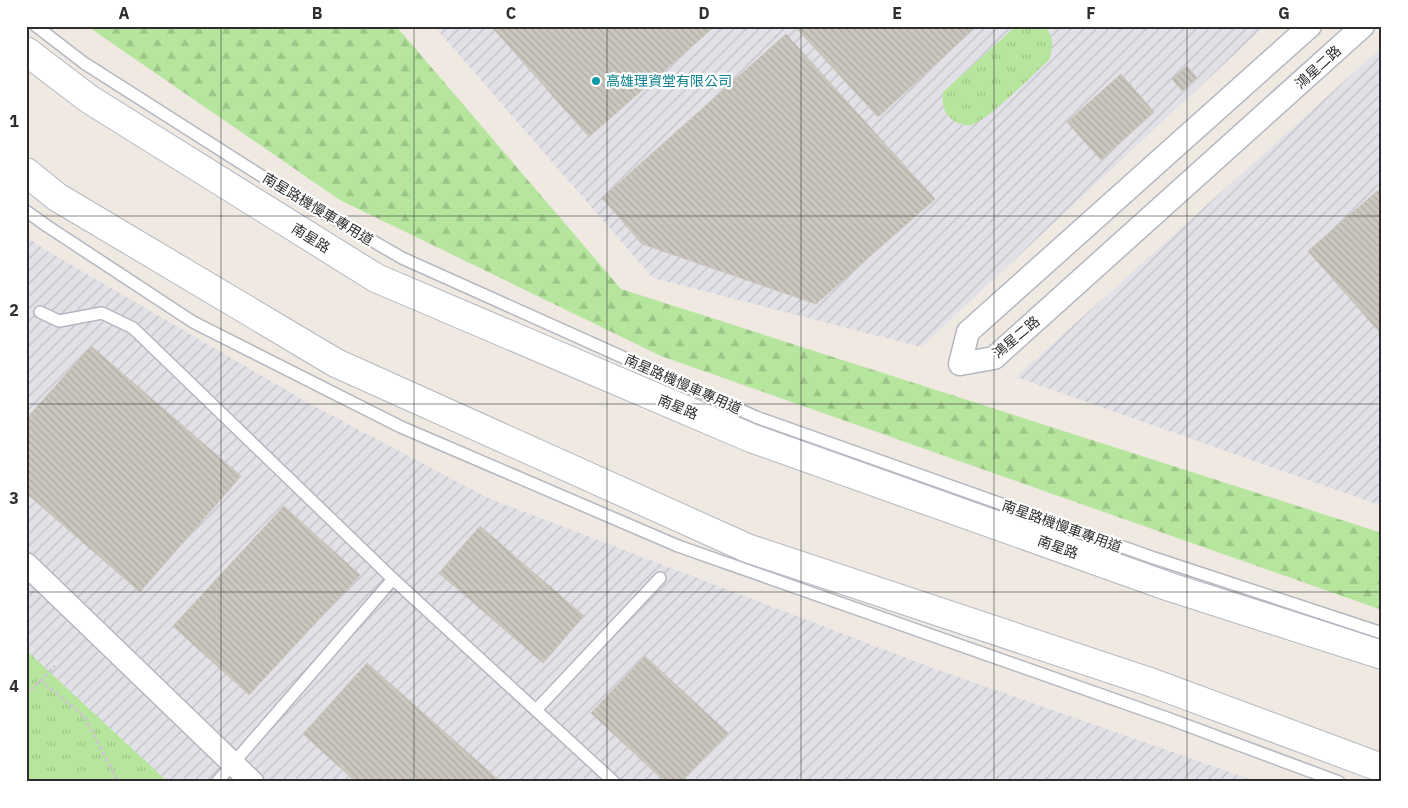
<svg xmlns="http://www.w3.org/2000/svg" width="1408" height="808" viewBox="0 0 1408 808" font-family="'IBM Plex Sans','Noto Sans TC',sans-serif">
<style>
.industrial{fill:url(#industrial-furrows)}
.grass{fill:url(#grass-tufts)}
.forest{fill:url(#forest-firs)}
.building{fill:url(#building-back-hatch);stroke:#cbc5ba}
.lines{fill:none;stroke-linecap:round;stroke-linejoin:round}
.service-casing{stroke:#b4b7c1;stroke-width:14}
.minor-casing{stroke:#b4b7c1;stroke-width:25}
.tertiary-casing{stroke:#b4b7c1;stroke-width:30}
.path{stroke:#c9c9c9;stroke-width:3;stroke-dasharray:4 2.5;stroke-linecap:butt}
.service{stroke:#fff;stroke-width:11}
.minor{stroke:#fff;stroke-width:22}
.tertiary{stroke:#fff;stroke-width:28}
.grid{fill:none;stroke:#2e2e2e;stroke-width:1;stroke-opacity:0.55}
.culture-dot{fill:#0f9aa8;stroke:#fff;stroke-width:2}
.labels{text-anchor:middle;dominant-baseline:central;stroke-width:4.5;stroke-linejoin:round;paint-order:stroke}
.street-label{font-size:14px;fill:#2e2e2e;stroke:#fff}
.culture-label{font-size:14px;fill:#0d838f;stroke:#fff;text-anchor:start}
.neatline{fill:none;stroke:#2e2e2e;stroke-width:2}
.grid-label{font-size:16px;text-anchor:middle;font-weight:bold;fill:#2e2e2e}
</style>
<defs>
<pattern id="industrial-furrows" width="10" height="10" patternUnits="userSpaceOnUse" patternTransform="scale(1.25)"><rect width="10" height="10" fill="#e3e1e8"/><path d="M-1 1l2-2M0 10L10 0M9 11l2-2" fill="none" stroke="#c3c1c7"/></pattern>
<pattern id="grass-tufts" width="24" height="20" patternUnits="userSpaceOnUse" patternTransform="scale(1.25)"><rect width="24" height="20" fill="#b6e59e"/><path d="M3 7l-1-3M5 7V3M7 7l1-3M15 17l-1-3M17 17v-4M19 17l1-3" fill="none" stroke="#9dc588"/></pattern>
<pattern id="forest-firs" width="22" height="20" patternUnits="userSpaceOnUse" patternTransform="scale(1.25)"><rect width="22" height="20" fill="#b6e59e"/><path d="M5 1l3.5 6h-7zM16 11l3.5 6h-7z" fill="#9dc588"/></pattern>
<pattern id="building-back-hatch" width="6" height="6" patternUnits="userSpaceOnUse" patternTransform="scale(1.25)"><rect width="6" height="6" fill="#cbc7bf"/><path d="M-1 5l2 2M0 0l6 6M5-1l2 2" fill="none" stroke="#afaba4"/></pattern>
</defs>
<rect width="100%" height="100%" fill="#efe9e1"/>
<!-- industrial -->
<g class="industrial">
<polygon points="434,26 1265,26 921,347 653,278"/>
<polygon points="1382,47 1382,506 1016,377"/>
<polygon points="26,236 44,249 310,404 488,498 930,667 1258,782 26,782"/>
</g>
<!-- grass -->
<g class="grass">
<path d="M 1016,26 L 1045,26 C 1054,40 1054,44 1049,60 C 1033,74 989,120 971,125 C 964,126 958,124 953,120 C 943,113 942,104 943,92 Z"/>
<polygon points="26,650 168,782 26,782"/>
</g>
<!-- forest -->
<polygon class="forest" points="87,26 396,26 621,289 1382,533 1382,610 661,356 340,200"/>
<!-- building -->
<g class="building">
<polygon points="491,26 715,26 589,137"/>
<polygon points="802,26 977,26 878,117 798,30"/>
<polygon points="786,34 935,199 816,304 642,244 602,198"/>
<polygon points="1187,66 1197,78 1182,91 1172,79"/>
<polygon points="1121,74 1154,112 1101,160 1067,122"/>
<polygon points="1382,187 1382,335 1308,251"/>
<polygon points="91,346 241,476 140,592 26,493 26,419"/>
<polygon points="284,506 360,575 249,695 173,626"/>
<polygon points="480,526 584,616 543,663 439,573"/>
<polygon points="645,656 728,733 681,782 665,782 591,713"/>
<polygon points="367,663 501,782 356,782 303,734"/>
</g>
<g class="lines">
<defs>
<g id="service">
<polyline points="36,26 84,63 271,182 402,258 756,417 1154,558 1382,633"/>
<polyline points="26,211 47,226 193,322 401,427 678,546 1167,718 1339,782"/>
<polyline points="40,312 59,321 102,313 133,328 393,579 614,782"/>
<polyline points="536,710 660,578"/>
<polyline points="217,782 393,579"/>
</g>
<g id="minor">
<polyline points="1310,26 968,332 960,364 994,358 1363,26"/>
<polyline points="26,564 252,782"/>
</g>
<g id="tertiary">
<polyline points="26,51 89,99 376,278 751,438 1170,587 1382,655"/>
<polyline points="26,172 57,197 336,363 747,548 1153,683 1382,768"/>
</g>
</defs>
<!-- service casing -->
<use href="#service" class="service-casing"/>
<!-- minor casing -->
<use href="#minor" class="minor-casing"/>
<!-- tertiary casing -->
<use href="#tertiary" class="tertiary-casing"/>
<!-- path -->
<g class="path">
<polyline points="40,680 85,717 118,782"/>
<polyline points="26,695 55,666"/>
<polyline points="26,777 28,782"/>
</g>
<!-- service -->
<use href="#service" class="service"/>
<!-- minor -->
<use href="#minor" class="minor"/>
<!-- tertiary -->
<use href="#tertiary" class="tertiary"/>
</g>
<!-- grid -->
<path class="grid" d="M 221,26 L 221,782M 414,26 L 414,782M 607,26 L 607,782M 801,26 L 801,782M 994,26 L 994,782M 1187,26 L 1187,782M 26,216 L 1382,216M 26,404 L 1382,404M 26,592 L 1382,592"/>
<!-- markers -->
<circle class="culture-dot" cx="596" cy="81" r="5"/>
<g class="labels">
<!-- street labels -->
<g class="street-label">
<text transform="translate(1318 67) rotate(-42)">鴻星二路</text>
<text transform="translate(318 209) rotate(31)">南星路機慢車專用道</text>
<text transform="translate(311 238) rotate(32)">南星路</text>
<text transform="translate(1016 337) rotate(-40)">鴻星二路</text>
<text transform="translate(683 384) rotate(24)">南星路機慢車專用道</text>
<text transform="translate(678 407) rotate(23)">南星路</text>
<text transform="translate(1062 526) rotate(20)">南星路機慢車專用道</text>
<text transform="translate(1058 547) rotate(20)">南星路</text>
</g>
<!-- culture labels -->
<g class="culture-label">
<text x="606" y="81">高雄理資堂有限公司</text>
</g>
</g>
<!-- border -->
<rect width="1408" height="808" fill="none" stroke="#ffffff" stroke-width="55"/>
<rect x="28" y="28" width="1352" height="752" class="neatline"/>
<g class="grid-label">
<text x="124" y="19">A</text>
<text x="317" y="19">B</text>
<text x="511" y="19">C</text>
<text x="704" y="19">D</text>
<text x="897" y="19">E</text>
<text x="1091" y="19">F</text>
<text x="1284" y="19">G</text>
<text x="14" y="127">1</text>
<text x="14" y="316">2</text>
<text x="14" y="504">3</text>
<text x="14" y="692">4</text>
</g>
</svg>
